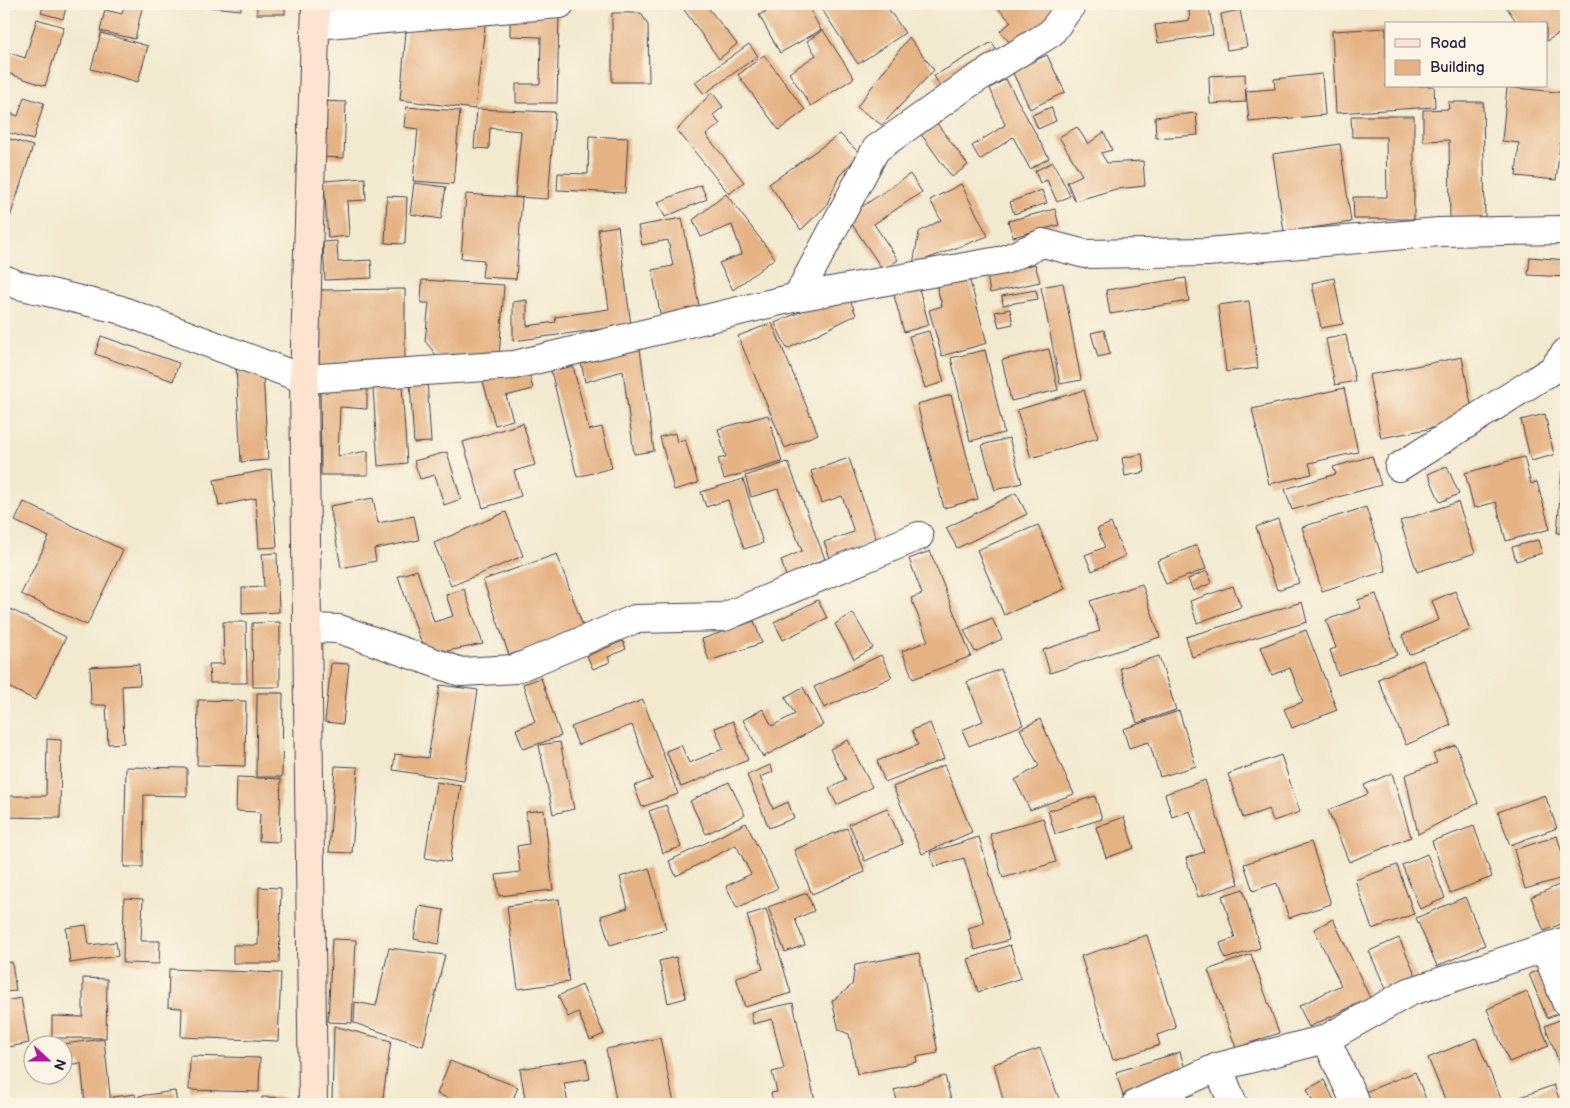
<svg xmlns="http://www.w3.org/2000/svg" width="1570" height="1108" viewBox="0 0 1570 1108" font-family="'Balsamiq Sans',sans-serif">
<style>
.building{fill:#e5b284}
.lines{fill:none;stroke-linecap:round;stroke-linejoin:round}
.street-casing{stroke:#414051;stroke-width:30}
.secondary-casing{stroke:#414051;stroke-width:30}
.street{stroke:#fff;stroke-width:28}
.secondary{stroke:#fde4d1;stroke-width:28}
</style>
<rect width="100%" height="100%" fill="#fcf5e5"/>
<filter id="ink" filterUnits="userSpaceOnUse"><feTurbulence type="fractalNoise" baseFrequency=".02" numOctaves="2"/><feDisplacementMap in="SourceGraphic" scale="10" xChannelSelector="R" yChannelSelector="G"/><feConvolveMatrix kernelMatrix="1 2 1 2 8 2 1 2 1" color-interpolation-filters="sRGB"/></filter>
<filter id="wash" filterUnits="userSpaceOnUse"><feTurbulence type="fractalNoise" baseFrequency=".0096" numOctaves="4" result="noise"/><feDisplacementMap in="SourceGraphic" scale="20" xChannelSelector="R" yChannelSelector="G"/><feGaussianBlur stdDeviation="1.12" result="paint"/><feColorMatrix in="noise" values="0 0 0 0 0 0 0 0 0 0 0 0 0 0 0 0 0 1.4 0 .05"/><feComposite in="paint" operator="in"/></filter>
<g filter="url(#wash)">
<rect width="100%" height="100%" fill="#f2e9cf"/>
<g id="blocks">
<!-- building -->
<g class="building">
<polygon points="44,4 67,4 63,19 41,13"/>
<polygon points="124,4 143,4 135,39 100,31 105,10 122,14"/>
<polygon points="201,4 241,4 241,10 201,6"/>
<rect x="257" y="4" width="28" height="10"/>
<polygon points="680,4 705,4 737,44 719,59"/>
<polygon points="780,4 807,4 821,30 780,53 759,15"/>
<polygon points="835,4 885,4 905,33 858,64 823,11"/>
<polygon points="994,4 1049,4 1057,13 1016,50 1000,31 1011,22"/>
<polygon points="1508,4 1557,4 1566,18 1566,30 1546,41 1546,24 1518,24 1505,5"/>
<polygon points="1209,7 1213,35 1158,43 1155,25 1190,20 1189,10"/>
<polygon points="1240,10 1247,47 1227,50 1221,14"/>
<polygon points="612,13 641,13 648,25 649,82 612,82"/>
<polygon points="510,15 559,16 557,103 516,103 516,84 540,84 541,37 510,36"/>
<polygon points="440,16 486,18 475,109 400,100 406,32"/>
<polygon points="37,19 64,27 45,86 4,72 4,51 25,58"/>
<polygon points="1386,28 1386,86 1434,86 1435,107 1336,113 1332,31"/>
<polygon points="823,30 854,78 811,106 789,73 816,55 807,41"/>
<polygon points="101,33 148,46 138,82 91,69"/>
<polygon points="909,37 934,70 882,125 857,107"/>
<polygon points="992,42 1001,59 944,93 934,76"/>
<polygon points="749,44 758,56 704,94 695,82"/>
<polygon points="764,55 805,110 779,130 738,75"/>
<polygon points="1047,55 1065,92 1030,109 1012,71"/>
<polygon points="1245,74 1246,102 1210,104 1209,76"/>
<polygon points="1322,74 1325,115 1249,122 1246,91 1275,89 1274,79"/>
<polygon points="1006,79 1049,158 1030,169 1013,137 980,160 972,146 1005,125 990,88"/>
<polygon points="1507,87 1566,93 1556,180 1516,176 1519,143 1502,141"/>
<polygon points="712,92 723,107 713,115 720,124 706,135 744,182 729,194 677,130"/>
<polygon points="24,97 44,103 33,140 4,131 4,111 18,116"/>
<polygon points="320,101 346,102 344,158 318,157"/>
<polygon points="1448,102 1483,102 1485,221 1450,222 1449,140 1423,141 1423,110 1449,109"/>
<polygon points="406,107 460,111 453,184 413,181 418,129 404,127"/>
<polygon points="1051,107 1056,121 1038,129 1032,115"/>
<polygon points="477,109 555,112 548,199 515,197 521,131 490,128 489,149 474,148"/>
<polygon points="1196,113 1198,135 1156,138 1155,117"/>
<polygon points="1351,116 1414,116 1414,219 1354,219 1353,197 1387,197 1386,137 1352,137"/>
<polygon points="933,118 968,165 952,177 918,130"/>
<polygon points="1077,127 1088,144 1104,132 1112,150 1101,153 1107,163 1143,161 1145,186 1116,189 1075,201 1067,182 1082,175 1059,137"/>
<polygon points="840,134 860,154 839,176 826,206 801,230 769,184"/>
<polygon points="589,136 628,138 625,193 557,190 558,173 588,174"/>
<polygon points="4,137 33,146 4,236 4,177 10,158 4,157"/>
<polygon points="1340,144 1351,222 1284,232 1273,154"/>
<polygon points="1053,162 1070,196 1057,202 1047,180 1040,183 1035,171"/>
<polygon points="910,174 922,192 874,224 898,260 883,270 847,217"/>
<polygon points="365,178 366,200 347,201 349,236 328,238 324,181"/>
<polygon points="414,183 446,187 441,219 410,214"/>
<polygon points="961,184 988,236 913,264 919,232 941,220 930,200"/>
<polygon points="701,185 707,199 665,217 658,202"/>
<polygon points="1042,190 1047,203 1014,214 1010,202"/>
<polygon points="466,194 522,198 516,279 482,277 484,260 461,258"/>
<polygon points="726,194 775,258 733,290 719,263 742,254 732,225 701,237 693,220"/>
<polygon points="387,196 407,197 405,244 385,243"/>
<polygon points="1055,209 1059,225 1013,237 1008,221"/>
<polygon points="682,218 700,311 661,318 652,270 673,266 668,240 642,245 638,226"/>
<polygon points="618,226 631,325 513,341 513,302 527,300 527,326 556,322 555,317 609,309 598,229"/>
<polygon points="337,241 338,262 371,260 372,278 325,280 323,242"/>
<polygon points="1530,257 1566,260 1566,277 1528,275"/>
<polygon points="1035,264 1040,282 990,293 987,275"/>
<polygon points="968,274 987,343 942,356 929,310 942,306 936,284"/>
<polygon points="1186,278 1189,301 1110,314 1106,290"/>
<polygon points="1334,278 1343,324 1321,328 1312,283"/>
<polygon points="422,280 504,285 499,358 440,360 425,341 429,303 421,303"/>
<polygon points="1063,283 1081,380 1060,384 1041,287"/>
<polygon points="918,285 929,325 904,332 893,292"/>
<polygon points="405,289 405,367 319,367 319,290"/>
<polygon points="1036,290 1038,299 1003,305 1002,296"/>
<polygon points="847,291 856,315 787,349 775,323"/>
<polygon points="1249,301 1258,368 1226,372 1218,305"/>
<polygon points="1010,309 1013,324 999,327 995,312"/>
<polygon points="772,323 818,434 785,448 738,336"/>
<polygon points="1104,330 1110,354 1098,357 1091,333"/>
<polygon points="929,331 944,382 925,388 909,336"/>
<polygon points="1346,335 1355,381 1335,385 1326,339"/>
<polygon points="101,336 179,363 173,381 95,354"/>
<polygon points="640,349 654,451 634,454 623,371 585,382 580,357"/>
<polygon points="1049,349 1058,390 1011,401 1002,360"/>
<polygon points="985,350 1004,433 970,441 951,358"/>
<polygon points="1462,357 1474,420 1381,438 1369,375"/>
<polygon points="573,366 589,430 602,427 612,468 577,477 551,371"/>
<polygon points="236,367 263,373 268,460 241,462"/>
<polygon points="528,369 533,389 506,396 513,420 495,425 483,381"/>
<polygon points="427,381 431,442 414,443 410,383"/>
<polygon points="367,384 367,409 340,407 338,456 368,451 368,475 321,475 320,385"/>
<polygon points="402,385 407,463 378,466 373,388"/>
<polygon points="1344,388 1358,452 1309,463 1312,474 1269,484 1252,409"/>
<polygon points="1084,390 1098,438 1031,458 1017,410"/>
<polygon points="951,395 978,499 944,508 917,404"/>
<polygon points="1545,414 1554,455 1531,461 1521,420"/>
<polygon points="768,415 782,462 724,479 718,459 726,457 718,429"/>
<polygon points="523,423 535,465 514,471 521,496 483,508 463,442"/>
<polygon points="675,433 677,442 685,439 698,483 674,490 660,437"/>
<polygon points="1009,438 1022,483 995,490 982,445"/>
<polygon points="447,452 461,499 444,505 435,475 420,479 414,461"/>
<polygon points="1142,454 1145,472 1125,476 1122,458"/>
<polygon points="1372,456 1381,485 1292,510 1285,489 1336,474 1333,467"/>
<polygon points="1524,457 1531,484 1537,482 1550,529 1506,541 1496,502 1474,508 1465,473"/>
<polygon points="849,458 877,541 830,558 824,542 854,532 842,496 822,503 811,471"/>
<polygon points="788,462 825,559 786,576 781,560 802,551 778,489 751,497 745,476"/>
<polygon points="1447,466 1459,494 1440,502 1428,474"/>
<polygon points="271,469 277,547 259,548 256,498 219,506 214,480"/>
<polygon points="1562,471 1566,472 1566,533 1557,533"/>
<polygon points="743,479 763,543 744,549 728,500 706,507 701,492"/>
<polygon points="1016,493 1027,514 957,548 946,528"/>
<polygon points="373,498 378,523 414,516 419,540 374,549 376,561 341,568 330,506"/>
<polygon points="24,502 123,550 87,625 21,594 49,537 15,521"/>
<polygon points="1458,502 1475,553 1417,572 1400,521"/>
<polygon points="1366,507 1386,571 1322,591 1302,527"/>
<polygon points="506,512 523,556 451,586 434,543"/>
<polygon points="1278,519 1299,583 1277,590 1256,527"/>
<polygon points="1111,523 1125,556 1092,571 1085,555 1105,547 1097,529"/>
<polygon points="1038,525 1065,589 1004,615 977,550"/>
<polygon points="1538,540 1542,553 1516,561 1512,547"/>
<polygon points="1197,545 1206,569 1166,584 1157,561"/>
<polygon points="930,551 971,656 913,679 902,651 928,641 911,598 922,594 909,559"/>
<polygon points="277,553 279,612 242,614 242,588 264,587 262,554"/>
<polygon points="557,554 584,629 509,655 483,580"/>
<polygon points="417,570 434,622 453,616 446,595 464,589 483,644 442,652 421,642 398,576"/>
<polygon points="1207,571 1212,583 1193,591 1188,579"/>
<polygon points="1142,584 1160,637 1050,673 1043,650 1100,631 1090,601"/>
<polygon points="1233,586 1241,607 1197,623 1190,601"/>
<polygon points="1455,591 1470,630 1409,655 1402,635 1439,620 1432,601"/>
<polygon points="1376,594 1397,655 1338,675 1330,650 1336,648 1326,620 1361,608 1358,600"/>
<polygon points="818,600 827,618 783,640 774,622"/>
<polygon points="1302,602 1307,622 1192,657 1186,637"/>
<polygon points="4,606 66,637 35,700 4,685"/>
<polygon points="853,613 873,648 854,659 835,624"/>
<polygon points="992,618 1002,639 975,652 964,630"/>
<polygon points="754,621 762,643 709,661 702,639"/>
<polygon points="223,622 246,622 247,683 210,683 209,664 224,664"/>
<polygon points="280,622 280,687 253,687 252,623"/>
<polygon points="1306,630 1337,710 1292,728 1284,709 1303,702 1290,668 1272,675 1261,647"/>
<polygon points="623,641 626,649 608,657 610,662 593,669 587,656"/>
<polygon points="881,655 892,677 824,708 814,687"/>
<polygon points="1159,656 1176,710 1137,723 1120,668"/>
<polygon points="1423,660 1451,725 1406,745 1378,679"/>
<polygon points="331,663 349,664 343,724 325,722"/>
<polygon points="139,664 140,685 122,686 124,743 108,744 106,705 91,705 90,667"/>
<polygon points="1001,669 1023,725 969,746 962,730 983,721 967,682"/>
<polygon points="541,678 561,736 523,749 516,729 535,722 523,684"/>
<polygon points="440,685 478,690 464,781 393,770 395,754 428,758"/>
<polygon points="803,687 823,725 763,757 743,720 763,709 772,726 795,714 785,697"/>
<polygon points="257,693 283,693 282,777 256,777"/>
<polygon points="198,700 246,701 245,766 197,765"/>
<polygon points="643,700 678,794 642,807 634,786 652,779 632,725 578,745 571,727"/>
<polygon points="1179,711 1196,766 1160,777 1149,742 1129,748 1123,729"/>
<polygon points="1040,719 1074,794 1030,810 1015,780 1039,766 1020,729"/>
<polygon points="733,721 748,760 681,787 666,751 681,745 689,763 723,749 715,728"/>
<polygon points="930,723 944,759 885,782 877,761 918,745 912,730"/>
<polygon points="47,739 61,740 60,818 4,817 4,796 46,796"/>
<polygon points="848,740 872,787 837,805 829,789 846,780 830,749"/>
<polygon points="560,742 574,809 553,814 539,745"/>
<polygon points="1456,745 1478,803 1418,834 1405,775 1437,763 1433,754"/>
<polygon points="1281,755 1300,812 1273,821 1269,809 1243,818 1228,774"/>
<polygon points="770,765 773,772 760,777 773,809 788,802 794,818 769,828 747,775"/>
<polygon points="944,765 972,832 922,854 893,787"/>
<polygon points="335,766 358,767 352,853 329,852"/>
<polygon points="126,767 187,768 187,796 144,795 143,867 124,867"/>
<polygon points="1392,773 1411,837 1349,862 1328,810 1368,794 1364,785"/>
<polygon points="237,777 281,779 279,842 259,841 260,812 236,811"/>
<polygon points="1205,780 1239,884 1198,897 1186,858 1204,852 1190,811 1172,817 1165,794"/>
<polygon points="436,782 461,786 450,862 425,858"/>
<polygon points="729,782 745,815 706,834 690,801"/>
<polygon points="1545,795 1557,828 1510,845 1498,812"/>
<polygon points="1095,796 1102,819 1055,834 1048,811"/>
<polygon points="666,805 681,847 663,853 649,811"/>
<polygon points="887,808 903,844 865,861 849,824"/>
<polygon points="544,810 553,890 499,896 496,875 520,872 517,846 529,844 526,812"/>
<polygon points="1124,817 1134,848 1106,858 1096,827"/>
<polygon points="1043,818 1056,862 1003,878 990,834"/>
<polygon points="746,823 778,888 737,908 726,886 751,874 736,845 676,876 669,861"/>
<polygon points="1474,826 1492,877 1450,893 1432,841"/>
<polygon points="847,828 865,872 812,894 794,850"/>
<polygon points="1557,836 1566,866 1566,877 1525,889 1514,850"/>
<polygon points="979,837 1009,940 975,950 968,928 984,923 964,858 934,867 930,852"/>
<polygon points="1311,842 1331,904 1289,918 1277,883 1253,891 1244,864"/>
<polygon points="1427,854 1445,898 1420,909 1402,865"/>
<polygon points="1397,865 1414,914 1372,929 1355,880"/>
<polygon points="649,868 666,929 610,945 601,916 628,908 620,877"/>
<polygon points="1566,882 1566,922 1544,931 1531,897"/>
<polygon points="259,887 281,888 279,963 233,963 233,945 258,945"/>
<polygon points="1243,889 1260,948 1225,959 1220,943 1235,938 1222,896"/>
<polygon points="807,893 814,911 795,919 805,945 785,952 768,907"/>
<polygon points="1465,897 1485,945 1437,966 1416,918"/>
<polygon points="124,898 143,899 141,941 160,941 159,964 123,963"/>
<polygon points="559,899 569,982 518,989 507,906"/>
<polygon points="419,906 444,910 439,944 414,939"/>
<polygon points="766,909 791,993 745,1007 736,977 763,969 747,915"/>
<polygon points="1333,919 1370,998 1309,1027 1299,1006 1341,985 1314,929"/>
<polygon points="86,925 89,945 116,942 118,956 70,963 66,928"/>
<polygon points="1147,935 1176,1028 1157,1035 1160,1045 1113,1060 1081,956"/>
<polygon points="1399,938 1418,980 1388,994 1369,951"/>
<polygon points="332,939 356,940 352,1023 328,1022"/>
<polygon points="1010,945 1021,978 978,992 968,959"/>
<polygon points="389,948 445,955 423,1046 354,1023 355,1002 376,1006"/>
<polygon points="919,953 938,1053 916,1057 917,1062 857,1074 849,1034 839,1030 832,1001 852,985 855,965"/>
<polygon points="1251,954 1279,1033 1236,1048 1208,970"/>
<polygon points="676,957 686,998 668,1003 659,961"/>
<polygon points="12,962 16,991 4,992 4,963"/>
<polygon points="1546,967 1564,1011 1547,1018 1529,974"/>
<polygon points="169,969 281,973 278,1041 181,1037 182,1008 168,1007"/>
<polygon points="83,978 107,979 106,1038 52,1038 52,1016 83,1017"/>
<polygon points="582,985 604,1034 590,1040 578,1012 568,1017 558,996"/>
<polygon points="1527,992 1549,1046 1509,1062 1487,1009"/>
<polygon points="21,998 29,1043 4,1048 4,1001"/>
<polygon points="793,1003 815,1101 802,1104 774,1104 771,1093 777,1092 772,1072 784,1069 772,1019 753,1024 751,1012"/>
<polygon points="1566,1017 1566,1080 1545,1026"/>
<polygon points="334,1026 391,1041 382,1104 332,1103"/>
<polygon points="660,1038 674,1103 617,1104 606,1049"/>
<polygon points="1476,1038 1503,1104 1447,1104 1428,1058"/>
<polygon points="104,1039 111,1104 85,1104 81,1063 66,1065 63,1044"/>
<polygon points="1040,1048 1061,1104 1004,1104 994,1064"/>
<polygon points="1180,1052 1187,1076 1123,1096 1116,1072"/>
<polygon points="190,1056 260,1058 259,1092 189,1090"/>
<polygon points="586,1058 590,1079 564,1083 568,1104 526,1104 520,1069"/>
<polygon points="450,1061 518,1087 511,1104 464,1104 437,1094"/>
<polygon points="1415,1072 1428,1104 1370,1104 1365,1092"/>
<polygon points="945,1076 952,1104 898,1104 894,1090"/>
<polygon points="1324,1080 1336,1104 1314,1104 1307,1089"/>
<polygon points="1554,1085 1561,1104 1517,1104 1515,1099"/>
<polygon points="175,1091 177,1104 140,1104 139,1096"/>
<polygon points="135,1094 137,1104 114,1104 113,1097"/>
<polygon points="262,1097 287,1098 287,1104 262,1104"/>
</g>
</g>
</g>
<g filter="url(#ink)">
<use href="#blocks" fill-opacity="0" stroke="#414051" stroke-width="1"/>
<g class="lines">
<defs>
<g id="street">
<polyline points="316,25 560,4"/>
<polyline points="4,279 18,285 118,309 304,379 514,365 797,297 1004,260 1043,243 1085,254 1207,252 1439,232 1566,230"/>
<polyline points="797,297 876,149 968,84 1051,33 1072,4"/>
<polyline points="1399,467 1552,370 1566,352"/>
<polyline points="307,628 339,629 461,672 515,669 635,619 724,617 919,536"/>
<polyline points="1545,948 1566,1002"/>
<polyline points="1326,1039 1356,1104"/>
<polyline points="1218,1067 1233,1104"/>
<polyline points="1136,1104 1218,1067 1326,1039 1409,992 1566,941"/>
</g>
<polyline id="secondary" points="313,1104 304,379 316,4"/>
</defs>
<!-- street casing -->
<use href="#street" class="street-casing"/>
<!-- secondary casing -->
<use href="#secondary" class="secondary-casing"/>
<!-- street -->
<use href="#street" class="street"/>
<!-- secondary -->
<use href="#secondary" class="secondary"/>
</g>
</g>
<!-- margin -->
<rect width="1570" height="1108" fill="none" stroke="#fcf5e5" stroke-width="20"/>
<!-- legend -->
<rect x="1385" y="22" width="162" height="65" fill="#fcf5e5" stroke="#a5a1a1"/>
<rect x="1395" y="39" width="25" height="8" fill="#fde4d1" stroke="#a5a1a1"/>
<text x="1430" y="48" font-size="15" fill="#22223b">Road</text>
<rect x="1395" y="60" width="25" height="15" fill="#e5b284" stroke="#a5a1a1"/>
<text x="1430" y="72" font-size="15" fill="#22223b">Building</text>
<!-- north arrow -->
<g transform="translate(48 1060) rotate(111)"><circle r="24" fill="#fcf5e5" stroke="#a5a1a1"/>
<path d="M0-4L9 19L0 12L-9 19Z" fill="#b5179e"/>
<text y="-8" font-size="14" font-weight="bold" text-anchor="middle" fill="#22223b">N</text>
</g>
</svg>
